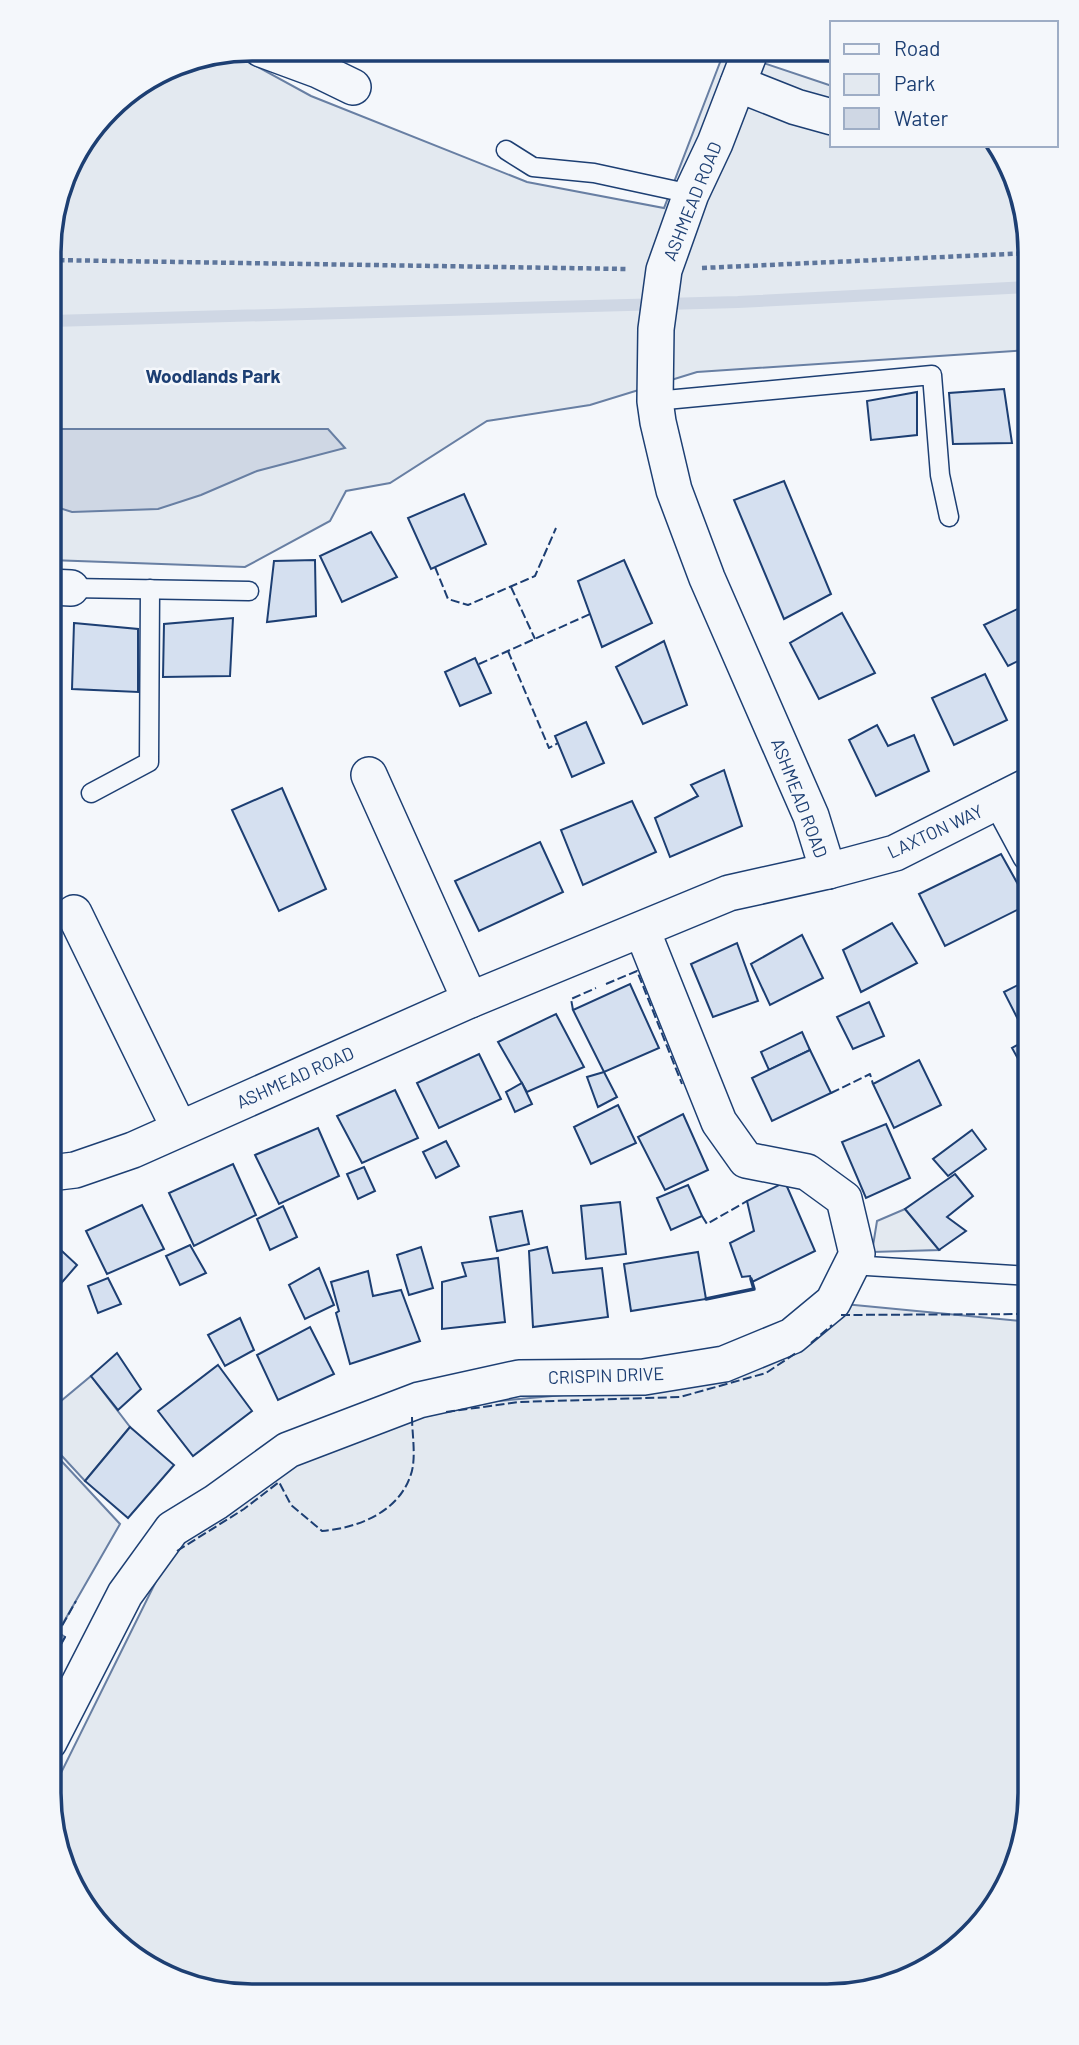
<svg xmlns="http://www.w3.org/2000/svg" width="1079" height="2045" viewBox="0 0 1079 2045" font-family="Barlow,sans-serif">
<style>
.green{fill:#e3e9f0;stroke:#687fa3;stroke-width:2}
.water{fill:#cfd7e4;stroke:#687fa3;stroke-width:2}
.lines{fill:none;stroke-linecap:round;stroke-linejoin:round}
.stream{stroke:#cfd7e4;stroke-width:12}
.building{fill:#d5e0f0;stroke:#1d3f73;stroke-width:2}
.lane-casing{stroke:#1d3f73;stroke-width:21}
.street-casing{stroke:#1d3f73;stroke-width:38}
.path{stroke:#5e769c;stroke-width:4.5;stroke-dasharray:5 3.5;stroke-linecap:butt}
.lane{stroke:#f4f7fb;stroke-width:18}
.street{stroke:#f4f7fb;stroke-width:35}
.fence{stroke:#1d3f73;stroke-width:2;stroke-dasharray:9 3.5;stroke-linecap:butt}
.wall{stroke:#1d3f73;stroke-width:3.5}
.labels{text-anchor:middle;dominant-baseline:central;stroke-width:5;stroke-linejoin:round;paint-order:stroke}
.street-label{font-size:18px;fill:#1d3f73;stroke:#f4f7fb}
.neighbourhood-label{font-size:19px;font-weight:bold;fill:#1d3f73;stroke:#f4f7fb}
.rim{fill:none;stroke:#1d3f73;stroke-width:3.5}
</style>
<rect width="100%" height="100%" fill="#f4f7fb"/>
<!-- green -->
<g class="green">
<polygon points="724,52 731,52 832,86 832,145 991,145 1019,188 1030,253 1030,350 697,372 590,405 487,421 390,483 346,491 330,521 245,567 50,560 51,226 70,162 118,100 175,64 232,53 311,96 527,182 664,208"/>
<polygon points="905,1209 939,1250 872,1252 877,1221"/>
<polygon points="844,1304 1030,1322 1030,1806 988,1917 891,1985 826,1996 226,1994 119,1946 60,1857 49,1791 54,1787 178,1537 297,1462 420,1408 686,1384"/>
<polygon points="91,1376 130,1427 85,1481 49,1442 49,1411"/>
<polygon points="54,1453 120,1524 58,1632 65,1637 49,1666 49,1461"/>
</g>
<!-- water -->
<polygon class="water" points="50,429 328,429 345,448 257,471 201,495 158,509 72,512 50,505"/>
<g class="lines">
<!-- stream -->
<polyline class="stream" points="51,321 738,302 1030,287"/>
</g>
<!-- building -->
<g class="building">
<polygon points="1030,387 1030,437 1027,437 1021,388"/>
<polygon points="1004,389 1012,443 953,444 949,393"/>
<polygon points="917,392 917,435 871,440 867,401"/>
<polygon points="784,481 831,594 784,619 734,500"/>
<polygon points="464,494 486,544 431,569 408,518"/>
<polygon points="371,532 397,577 342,602 320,556"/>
<polygon points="315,560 316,616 267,622 274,561"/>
<polygon points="624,560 652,623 602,647 578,581"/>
<polygon points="1030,603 1030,655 1008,666 984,625"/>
<polygon points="842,613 875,673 819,699 790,643"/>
<polygon points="233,618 230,676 163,677 164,624"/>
<polygon points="74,623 138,629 138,692 72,689"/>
<polygon points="664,641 687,705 643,724 616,667"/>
<polygon points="475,658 491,693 460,706 445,672"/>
<polygon points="985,674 1007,720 954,745 932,698"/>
<polygon points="586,722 604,763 572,777 555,736"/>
<polygon points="877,725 888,746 914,735 929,771 876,796 849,740"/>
<polygon points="724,770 742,826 670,857 655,818 698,796 691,785"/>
<polygon points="282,788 326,889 279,911 232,810"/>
<polygon points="632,801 656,852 583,885 561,830"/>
<polygon points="540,842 563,892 479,931 455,881"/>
<polygon points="1001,854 1029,904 945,946 919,894"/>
<polygon points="892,923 917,963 861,992 843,950"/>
<polygon points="802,935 823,978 770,1005 751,964"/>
<polygon points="737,943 758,1001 713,1017 691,964"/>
<polygon points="1030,979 1030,1038 1028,1039 1004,992"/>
<polygon points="630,984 659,1048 604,1072 573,1010"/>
<polygon points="869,1002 884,1036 853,1049 837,1017"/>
<polygon points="556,1014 584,1067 527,1092 498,1042"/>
<polygon points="802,1032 810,1050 769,1070 761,1052"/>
<polygon points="1030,1038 1030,1080 1012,1048"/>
<polygon points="810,1050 831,1093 772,1121 752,1078"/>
<polygon points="479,1054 501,1099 439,1128 417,1083"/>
<polygon points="919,1060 941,1105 894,1128 873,1084"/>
<polygon points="604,1072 617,1097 598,1107 587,1077"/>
<polygon points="522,1083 532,1104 515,1112 506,1092"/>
<polygon points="395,1090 418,1138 362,1163 337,1116"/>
<polygon points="618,1105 636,1143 591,1164 574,1127"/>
<polygon points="683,1114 708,1170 665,1190 638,1137"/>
<polygon points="886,1124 910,1178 866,1198 842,1142"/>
<polygon points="318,1128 339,1176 279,1204 255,1155"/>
<polygon points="972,1130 986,1149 948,1176 933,1159"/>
<polygon points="446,1141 459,1166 436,1178 423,1152"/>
<polygon points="233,1164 256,1215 194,1246 169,1193"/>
<polygon points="364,1167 375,1191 358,1199 347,1174"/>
<polygon points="955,1174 973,1196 947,1217 966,1231 939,1250 905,1209"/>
<polygon points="785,1182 815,1251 752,1282 750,1276 742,1277 730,1243 754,1231 747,1201"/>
<polygon points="688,1185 702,1216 671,1230 657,1198"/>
<polygon points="620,1202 626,1254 586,1259 581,1206"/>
<polygon points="142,1205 164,1249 107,1274 86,1231"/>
<polygon points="283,1206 297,1237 270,1250 257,1219"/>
<polygon points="522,1211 529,1244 497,1251 490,1217"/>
<polygon points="50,1240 77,1265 50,1296"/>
<polygon points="190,1245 206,1273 180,1285 166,1256"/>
<polygon points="421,1247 433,1288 409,1295 397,1255"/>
<polygon points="547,1247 553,1273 602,1268 608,1317 533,1327 529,1251"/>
<polygon points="698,1252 706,1299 631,1311 624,1264"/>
<polygon points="498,1258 505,1322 442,1329 442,1282 466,1276 462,1263"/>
<polygon points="319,1268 334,1305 305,1319 289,1285"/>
<polygon points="368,1271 373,1296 401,1290 420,1341 350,1364 336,1313 339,1311 331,1282"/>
<polygon points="108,1278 121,1304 98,1313 88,1286"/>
<polygon points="240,1318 254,1350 225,1366 208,1335"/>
<polygon points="310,1327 334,1374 278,1400 257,1355"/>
<polygon points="117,1353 141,1389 118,1410 91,1376"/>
<polygon points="218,1365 252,1411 193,1456 158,1411"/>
<polygon points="130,1427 174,1465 128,1518 85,1481"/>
<polygon points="49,1627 58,1633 49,1649"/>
</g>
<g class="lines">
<defs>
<g id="lane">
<polyline points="506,150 533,167 594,173 691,194"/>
<polyline points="655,401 932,375 940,475 949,517"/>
<polyline points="71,588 249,591"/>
<polyline points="91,793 149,762 150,589"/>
<polyline points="851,1265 1030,1276"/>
</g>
<g id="street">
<polyline points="261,49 318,70 353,87"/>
<polyline points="750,52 715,143 691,194 664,270 656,329 655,401 658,422 674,490 707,578 811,816 828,871"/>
<polyline points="738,84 796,107 832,117"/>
<polyline points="50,587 71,588"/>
<polyline points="369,775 470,1000"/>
<polyline points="1001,800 1030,854"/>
<polyline points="74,913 179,1128"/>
<polyline points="50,1173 75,1170 133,1150 470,1000 729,893 828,871 895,853 1030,785"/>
<polyline points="49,1742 125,1594 172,1529 216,1502 288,1450 419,1400 519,1378 644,1377 724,1364 792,1336 833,1302 857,1254 844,1199 807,1172 746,1160 719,1122 642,930"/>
</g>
</defs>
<!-- lane casing -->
<use href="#lane" class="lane-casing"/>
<!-- street casing -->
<use href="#street" class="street-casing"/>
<!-- path -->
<g class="path">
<polyline points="51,260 627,269"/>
<polyline points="702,268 1030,253"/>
</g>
<!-- lane -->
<use href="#lane" class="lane"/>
<!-- street -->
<use href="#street" class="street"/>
<!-- fence -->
<g class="fence">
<polyline points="435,567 448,599 468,605 535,576 556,528"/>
<polyline points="511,587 535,639"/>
<polyline points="508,651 549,748 558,743"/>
<polyline points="479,664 590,614"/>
<polyline points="606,984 637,971 682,1084"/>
<polyline points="573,1010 571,999 596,988"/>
<polyline points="831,1093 870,1074 873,1084"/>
<polyline points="702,1216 707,1224 747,1201"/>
<polyline points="841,1315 1030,1314"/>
<polyline points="811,1343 832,1325"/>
<polyline points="446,1412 519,1402 680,1397 766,1373 796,1353"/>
<path d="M 177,1551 L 244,1509 L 279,1482 L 291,1505 L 322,1531 C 357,1528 397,1513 410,1477 C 417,1460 412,1435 412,1417"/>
<polyline points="49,1666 65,1637 58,1633 76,1601"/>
<polyline points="49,1775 60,1754"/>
</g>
<!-- wall -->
<polyline class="wall" points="706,1299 754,1289 751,1279"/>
</g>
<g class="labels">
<!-- street labels -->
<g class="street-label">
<text transform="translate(692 201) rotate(-68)">ASHMEAD ROAD</text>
<text transform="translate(800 798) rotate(69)">ASHMEAD ROAD</text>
<text transform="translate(935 831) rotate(-25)">LAXTON WAY</text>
<text transform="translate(295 1077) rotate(-24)">ASHMEAD ROAD</text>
<text transform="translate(606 1375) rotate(-2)">CRISPIN DRIVE</text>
</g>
<!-- neighbourhood labels -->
<g class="neighbourhood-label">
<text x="213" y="375">Woodlands Park</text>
</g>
</g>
<!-- crop -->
<path d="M0 0H1079V2045H0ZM252 61H827A191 191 0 0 1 1018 252V1793A191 191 0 0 1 827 1984H252A191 191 0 0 1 61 1793V252A191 191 0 0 1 252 61Z" fill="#f4f7fb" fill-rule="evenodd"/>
<path class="rim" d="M252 61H827A191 191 0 0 1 1018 252V1793A191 191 0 0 1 827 1984H252A191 191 0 0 1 61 1793V252A191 191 0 0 1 252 61Z"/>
<!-- legend -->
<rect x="830" y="21" width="228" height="126" fill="#f4f7fb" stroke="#9eadc5" stroke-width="2"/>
<rect x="844" y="44" width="35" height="10" fill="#f4f7fb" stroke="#9eadc5" stroke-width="2"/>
<text x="894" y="56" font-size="21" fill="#1d3f73">Road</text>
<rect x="844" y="74" width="35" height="21" fill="#e3e9f0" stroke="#9eadc5" stroke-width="2"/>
<text x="894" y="91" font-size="21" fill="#1d3f73">Park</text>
<rect x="844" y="108" width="35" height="21" fill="#cfd7e4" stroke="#9eadc5" stroke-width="2"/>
<text x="894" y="126" font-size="21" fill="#1d3f73">Water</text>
</svg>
